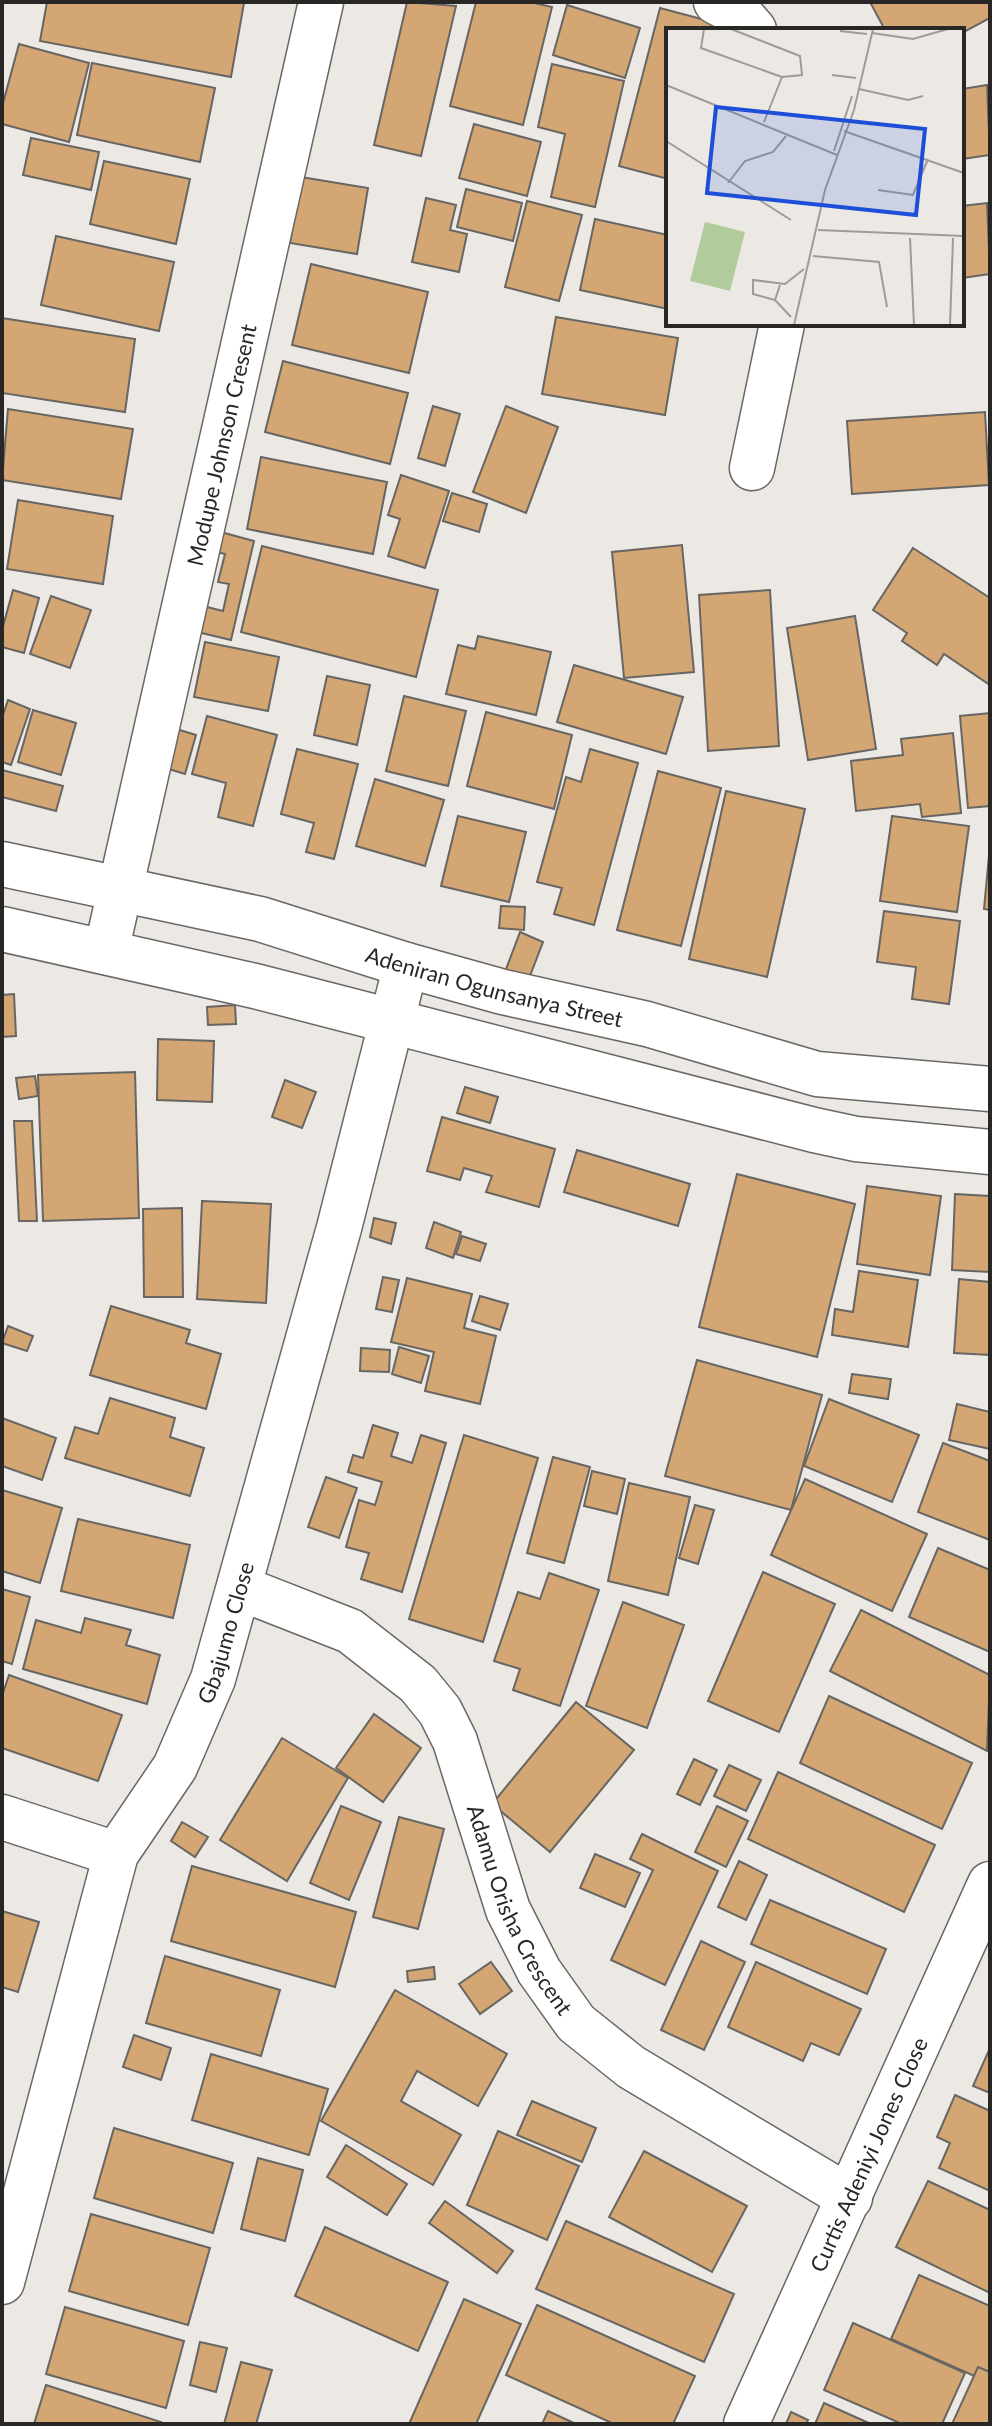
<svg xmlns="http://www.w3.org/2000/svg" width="992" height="2426" viewBox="0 0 992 2426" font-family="Lato,sans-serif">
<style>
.building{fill:#d3a673;stroke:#686663;stroke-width:2}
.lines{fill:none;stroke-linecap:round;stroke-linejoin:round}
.street-casing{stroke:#6a6765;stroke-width:47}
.secondary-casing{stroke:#6a6765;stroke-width:47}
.street{stroke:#fff;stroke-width:44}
.secondary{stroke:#fff;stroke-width:44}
.labels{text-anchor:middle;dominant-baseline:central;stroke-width:8;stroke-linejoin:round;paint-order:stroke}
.street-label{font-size:22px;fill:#292726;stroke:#fff}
.inset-road{fill:none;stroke:#9e9b99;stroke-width:2}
.view{fill:#1d4ed8;fill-opacity:0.15;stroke:#1d4ed8;stroke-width:4}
.inset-edge{fill:none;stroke:#292726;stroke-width:4}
</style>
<rect width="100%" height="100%" fill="#ece9e5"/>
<!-- building -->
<g class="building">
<polygon points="47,2 244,3 231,77 40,41"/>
<polygon points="407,2 456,6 421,156 374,145"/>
<polygon points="476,2 530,2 552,7 523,125 450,106"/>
<polygon points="870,2 990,2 990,18 962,33 885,30"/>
<polygon points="567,5 640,28 625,78 553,55"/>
<polygon points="660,8 724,25 723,30 668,30 668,179 619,166"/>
<polygon points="19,44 89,63 69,142 2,124 2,107"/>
<polygon points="92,63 215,88 200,162 77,135"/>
<polygon points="552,64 624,81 595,207 551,197 565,134 538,127"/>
<polygon points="987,85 990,155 962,159 962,89"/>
<polygon points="474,124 541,142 527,196 459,178"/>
<polygon points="31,138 99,152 91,190 23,175"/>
<polygon points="104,161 190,179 176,244 90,224"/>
<polygon points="301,177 368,188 357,254 290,243"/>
<polygon points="466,189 522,203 513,241 457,227"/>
<polygon points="426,198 456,205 450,230 467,234 459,272 412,262"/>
<polygon points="527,201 582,215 559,301 505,287"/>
<polygon points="987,203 990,274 962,278 962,206"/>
<polygon points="595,219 668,235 668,309 580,290"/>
<polygon points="56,236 174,262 159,331 41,305"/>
<polygon points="311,264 428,292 409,373 292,345"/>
<polygon points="556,317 678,338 665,415 542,394"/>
<polygon points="2,318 135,339 125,412 2,393"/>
<polygon points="283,361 408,393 390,464 265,432"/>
<polygon points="433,406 460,414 445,466 418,458"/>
<polygon points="506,406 558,427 526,513 473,492"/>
<polygon points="8,409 133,429 121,499 2,480"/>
<polygon points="985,412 989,485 852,494 847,421"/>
<polygon points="261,457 387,482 373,554 247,529"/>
<polygon points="401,475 449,491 425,568 388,556 400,519 388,515"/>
<polygon points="452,493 487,504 479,532 443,521"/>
<polygon points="18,500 113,516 103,584 7,569"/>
<polygon points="217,531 254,541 231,640 193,631 199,605 223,611 229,584 218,582 225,554 212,551"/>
<polygon points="682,545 694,672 624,678 612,552"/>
<polygon points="262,546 438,590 416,677 241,632"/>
<polygon points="913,548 990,598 990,685 944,654 937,665 902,641 907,633 873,610"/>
<polygon points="13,590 39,598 24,653 2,647 2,630"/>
<polygon points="770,590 779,746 708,751 699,595"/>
<polygon points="51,596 91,610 70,668 30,654"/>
<polygon points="855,616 876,749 808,760 787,628"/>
<polygon points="478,636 551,652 536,715 446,694 458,645 475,649"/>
<polygon points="205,642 279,657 268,711 194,697"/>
<polygon points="574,665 683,697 666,754 557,722"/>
<polygon points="327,676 370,685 357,745 314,735"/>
<polygon points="404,696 466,711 448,786 386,771"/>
<polygon points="8,700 30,709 11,765 2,762 2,718"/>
<polygon points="33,710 76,723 61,775 18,762"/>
<polygon points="486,712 572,735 554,809 467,786"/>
<polygon points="990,713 990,806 968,808 960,716"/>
<polygon points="207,716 277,735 253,826 218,817 226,783 192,774"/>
<polygon points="173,728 196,735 185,774 162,767"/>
<polygon points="953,733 961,813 922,817 920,804 856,811 851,761 903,755 901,739"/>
<polygon points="297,749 358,764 334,859 306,852 314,823 281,814"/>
<polygon points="590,749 638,763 594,925 554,914 562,888 537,882 566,777 581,782"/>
<polygon points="2,770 63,786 56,811 2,797"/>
<polygon points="658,771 721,788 681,946 617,930"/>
<polygon points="375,779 444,800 425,866 356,846"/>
<polygon points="726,791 805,809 767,977 689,959"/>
<polygon points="458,816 526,832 509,902 441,886"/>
<polygon points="892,816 969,826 957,912 880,901"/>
<polygon points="990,845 990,910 984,909"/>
<polygon points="501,906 525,907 524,930 499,928"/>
<polygon points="884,911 960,921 949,1004 912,999 916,967 877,962"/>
<polygon points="520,932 543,942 528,981 505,972"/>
<polygon points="14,994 16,1036 2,1037 2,995"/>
<polygon points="235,1005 236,1024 208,1025 207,1007"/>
<polygon points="158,1039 214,1041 212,1102 157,1100"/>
<polygon points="135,1072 139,1218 43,1221 38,1075"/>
<polygon points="35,1076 38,1096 19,1099 16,1078"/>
<polygon points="285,1080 316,1092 302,1128 272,1117"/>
<polygon points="465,1087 498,1097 490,1123 457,1113"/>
<polygon points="442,1117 555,1149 539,1207 486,1192 492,1176 464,1168 460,1180 427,1171"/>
<polygon points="14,1121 32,1121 37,1221 19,1221"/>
<polygon points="577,1150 690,1184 678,1226 564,1192"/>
<polygon points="737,1174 855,1204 817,1357 699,1327"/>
<polygon points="867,1186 941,1196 930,1275 857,1264"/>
<polygon points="955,1194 990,1196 990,1272 952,1270"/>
<polygon points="202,1201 271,1204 266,1303 197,1299"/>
<polygon points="182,1208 183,1297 144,1297 143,1209"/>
<polygon points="374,1218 396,1223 391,1244 370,1237"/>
<polygon points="434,1222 461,1232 453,1258 426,1248"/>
<polygon points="462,1236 486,1244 480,1261 456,1254"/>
<polygon points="859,1271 918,1280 908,1347 832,1335 835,1309 853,1312"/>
<polygon points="383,1277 399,1280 392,1312 376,1309"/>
<polygon points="407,1278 472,1294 464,1328 496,1336 480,1404 425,1391 434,1352 391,1342"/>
<polygon points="959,1279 990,1282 990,1355 954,1353"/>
<polygon points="480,1296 508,1304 500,1330 472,1321"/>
<polygon points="111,1306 190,1330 186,1343 221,1354 206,1409 90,1375"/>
<polygon points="8,1326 33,1336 27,1351 2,1343"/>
<polygon points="399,1347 429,1356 421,1383 392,1374"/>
<polygon points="361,1348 390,1350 389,1372 360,1371"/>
<polygon points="697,1360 822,1395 791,1510 665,1476"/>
<polygon points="852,1374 891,1379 888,1399 849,1393"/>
<polygon points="110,1398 175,1418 170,1437 204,1448 190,1496 65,1458 75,1427 98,1434"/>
<polygon points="829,1399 919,1435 892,1502 804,1466"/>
<polygon points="957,1404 990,1412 990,1449 949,1440"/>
<polygon points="2,1418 56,1438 42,1480 2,1466"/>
<polygon points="373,1425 398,1433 391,1456 412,1463 421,1435 446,1443 402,1592 361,1579 369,1553 346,1547 359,1500 375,1505 382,1482 348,1472 353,1455 363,1458"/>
<polygon points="464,1435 538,1458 483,1642 409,1619"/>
<polygon points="943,1443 990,1461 990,1540 918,1512"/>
<polygon points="553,1457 590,1467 564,1563 527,1553"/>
<polygon points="592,1471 625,1479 617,1514 584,1506"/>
<polygon points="326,1477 357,1488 339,1538 308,1527"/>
<polygon points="805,1479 927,1534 892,1611 771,1555"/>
<polygon points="629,1483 690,1497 668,1595 608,1581"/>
<polygon points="2,1490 62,1508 40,1583 2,1571"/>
<polygon points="695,1505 714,1510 698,1564 679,1558"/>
<polygon points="78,1519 190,1545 173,1618 61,1591"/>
<polygon points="938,1548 990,1570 990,1652 909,1617"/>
<polygon points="763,1572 835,1604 779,1732 708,1701"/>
<polygon points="549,1573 599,1590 560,1706 513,1690 520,1669 494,1661 518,1592 540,1599"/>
<polygon points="2,1589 30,1597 12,1664 2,1661"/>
<polygon points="623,1602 684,1625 647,1728 586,1706"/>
<polygon points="861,1610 990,1675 987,1751 830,1671"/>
<polygon points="85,1618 131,1630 126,1645 160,1655 147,1704 23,1669 36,1620 81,1633"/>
<polygon points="9,1675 122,1715 98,1781 2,1748 2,1696"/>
<polygon points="829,1696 972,1763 942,1829 800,1763"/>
<polygon points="576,1702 634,1750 550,1852 492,1804"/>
<polygon points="374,1714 421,1748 383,1802 336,1768"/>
<polygon points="282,1738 348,1778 287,1881 220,1840"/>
<polygon points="694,1759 717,1770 700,1805 677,1794"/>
<polygon points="729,1765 761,1780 746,1811 714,1796"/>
<polygon points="778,1772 935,1845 904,1912 748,1839"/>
<polygon points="341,1806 381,1822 349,1900 310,1883"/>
<polygon points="717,1806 748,1821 726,1867 695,1852"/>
<polygon points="399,1817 444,1829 418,1929 373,1917"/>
<polygon points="182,1822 208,1837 195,1857 171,1841"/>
<polygon points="642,1834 718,1871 665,1985 611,1960 653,1870 630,1859"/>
<polygon points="595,1854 640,1873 625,1907 580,1888"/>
<polygon points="739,1861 767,1875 746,1920 718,1907"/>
<polygon points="192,1866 356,1912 335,1987 171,1941"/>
<polygon points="770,1900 886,1949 867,1994 751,1944"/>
<polygon points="2,1911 39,1922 18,1992 2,1987"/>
<polygon points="701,1941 745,1962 704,2050 661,2030"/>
<polygon points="165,1956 280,1990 261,2056 146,2023"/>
<polygon points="491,1962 512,1991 480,2014 459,1984"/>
<polygon points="756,1962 861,2009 839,2055 811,2043 803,2061 728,2027"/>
<polygon points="434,1967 435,1979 408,1982 407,1971"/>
<polygon points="395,1990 507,2054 478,2106 417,2071 401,2101 461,2135 433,2185 321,2121"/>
<polygon points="134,2035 171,2048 161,2080 123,2067"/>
<polygon points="990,2048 990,2093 973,2086"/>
<polygon points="211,2054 328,2089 309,2155 192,2120"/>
<polygon points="955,2095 990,2111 990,2191 939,2168 950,2143 937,2137"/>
<polygon points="532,2101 596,2128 582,2162 517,2135"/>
<polygon points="114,2128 233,2163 213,2233 94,2198"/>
<polygon points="498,2131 579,2166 547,2240 467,2205"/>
<polygon points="346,2145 407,2184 387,2215 327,2177"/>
<polygon points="644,2151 747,2206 712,2272 609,2217"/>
<polygon points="258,2158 303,2170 285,2241 241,2229"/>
<polygon points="928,2181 990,2210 990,2293 896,2247"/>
<polygon points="445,2201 513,2251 497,2273 429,2223"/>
<polygon points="91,2214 210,2248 188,2325 69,2291"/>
<polygon points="566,2221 734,2294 704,2362 536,2289"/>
<polygon points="325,2227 448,2282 418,2351 295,2296"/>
<polygon points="919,2275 990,2306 990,2383 891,2339"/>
<polygon points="464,2299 521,2324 476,2424 409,2424"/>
<polygon points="537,2305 695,2376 673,2424 614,2424 506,2375"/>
<polygon points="65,2307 184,2341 166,2408 46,2374"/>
<polygon points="853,2323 965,2373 942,2424 902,2424 824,2390"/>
<polygon points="200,2342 227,2348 216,2392 190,2385"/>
<polygon points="241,2362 272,2370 256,2424 224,2424"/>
<polygon points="978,2367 990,2372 990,2424 952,2424"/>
<polygon points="46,2385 161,2422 160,2424 34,2424"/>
<polygon points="824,2403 871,2424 815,2424"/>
<polygon points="548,2411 576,2424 542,2424"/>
<polygon points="791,2412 808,2420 806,2424 786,2424"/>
</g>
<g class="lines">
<defs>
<g id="street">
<polyline points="716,2 741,15 754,30"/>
<polyline points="752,468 782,324"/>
<path id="s1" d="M 106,952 L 321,2"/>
<path id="s2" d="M 240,1588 L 350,1631 L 418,1684 L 440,1711 L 455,1741 L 508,1910 L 539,1971 L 576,2023 L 631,2067 L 850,2198"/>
<polyline points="2,1817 116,1854"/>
<path id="s3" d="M 2,2282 L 116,1854 L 175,1767 L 213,1679 L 339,1228 L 406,965"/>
<path id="s4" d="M 746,2424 L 990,1884"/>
</g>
<g id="secondary">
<path id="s5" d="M 2,864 L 260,919 L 406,965 L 503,992 L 647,1024 L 817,1074 L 990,1089"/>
<polyline points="2,929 255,986 814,1130 856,1139 990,1152"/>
</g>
</defs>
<!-- street casing -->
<use href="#street" class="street-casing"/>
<!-- secondary casing -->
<use href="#secondary" class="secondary-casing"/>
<!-- street -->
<use href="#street" class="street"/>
<!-- secondary -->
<use href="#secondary" class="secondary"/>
</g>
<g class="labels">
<!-- street labels -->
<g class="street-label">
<text stroke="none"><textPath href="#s1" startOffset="520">Modupe Johnson Cresent</textPath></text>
<text stroke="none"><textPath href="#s5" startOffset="508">Adeniran Ogunsanya Street</textPath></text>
<text stroke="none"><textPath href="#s3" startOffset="692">Gbajumo Close</textPath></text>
<text stroke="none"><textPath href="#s2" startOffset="454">Adamu Orisha Crescent</textPath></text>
<text stroke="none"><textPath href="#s4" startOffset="296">Curtis Adeniyi Jones Close</textPath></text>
</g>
</g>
<!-- overview -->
<g transform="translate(666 28)">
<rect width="298" height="298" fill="#ece9e5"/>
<path d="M 39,194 L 79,204 L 64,263 L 24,253 Z" fill="#b1cb9d"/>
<path class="inset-road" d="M 38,1 L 35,20 L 116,49 L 136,47 L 134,28 L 65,1M 174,3 L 201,6M 206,5 L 247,11 L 282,1M 166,47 L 190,50M 0,57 L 171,127M 193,61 L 242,72 L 257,68M 98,94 L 116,49M 178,103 L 298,145M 0,113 L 125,192M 168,123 L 186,68M 62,155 L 79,133 L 107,124 L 120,108M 212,162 L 247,167 L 262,131M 152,202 L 298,208M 244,210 L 248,297M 147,228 L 213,234 L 221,279M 114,257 L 109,272 L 125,289M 109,272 L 87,266 L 87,252 L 119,256 L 138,241M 128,297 L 159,162 L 188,82 L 207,1M 284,297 L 287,210"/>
<path class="view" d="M 50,79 L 259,101 L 250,187 L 41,165 Z"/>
<rect width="298" height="298" class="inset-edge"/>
</g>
<!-- border -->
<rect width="992" height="2426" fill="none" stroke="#292726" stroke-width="8"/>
</svg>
